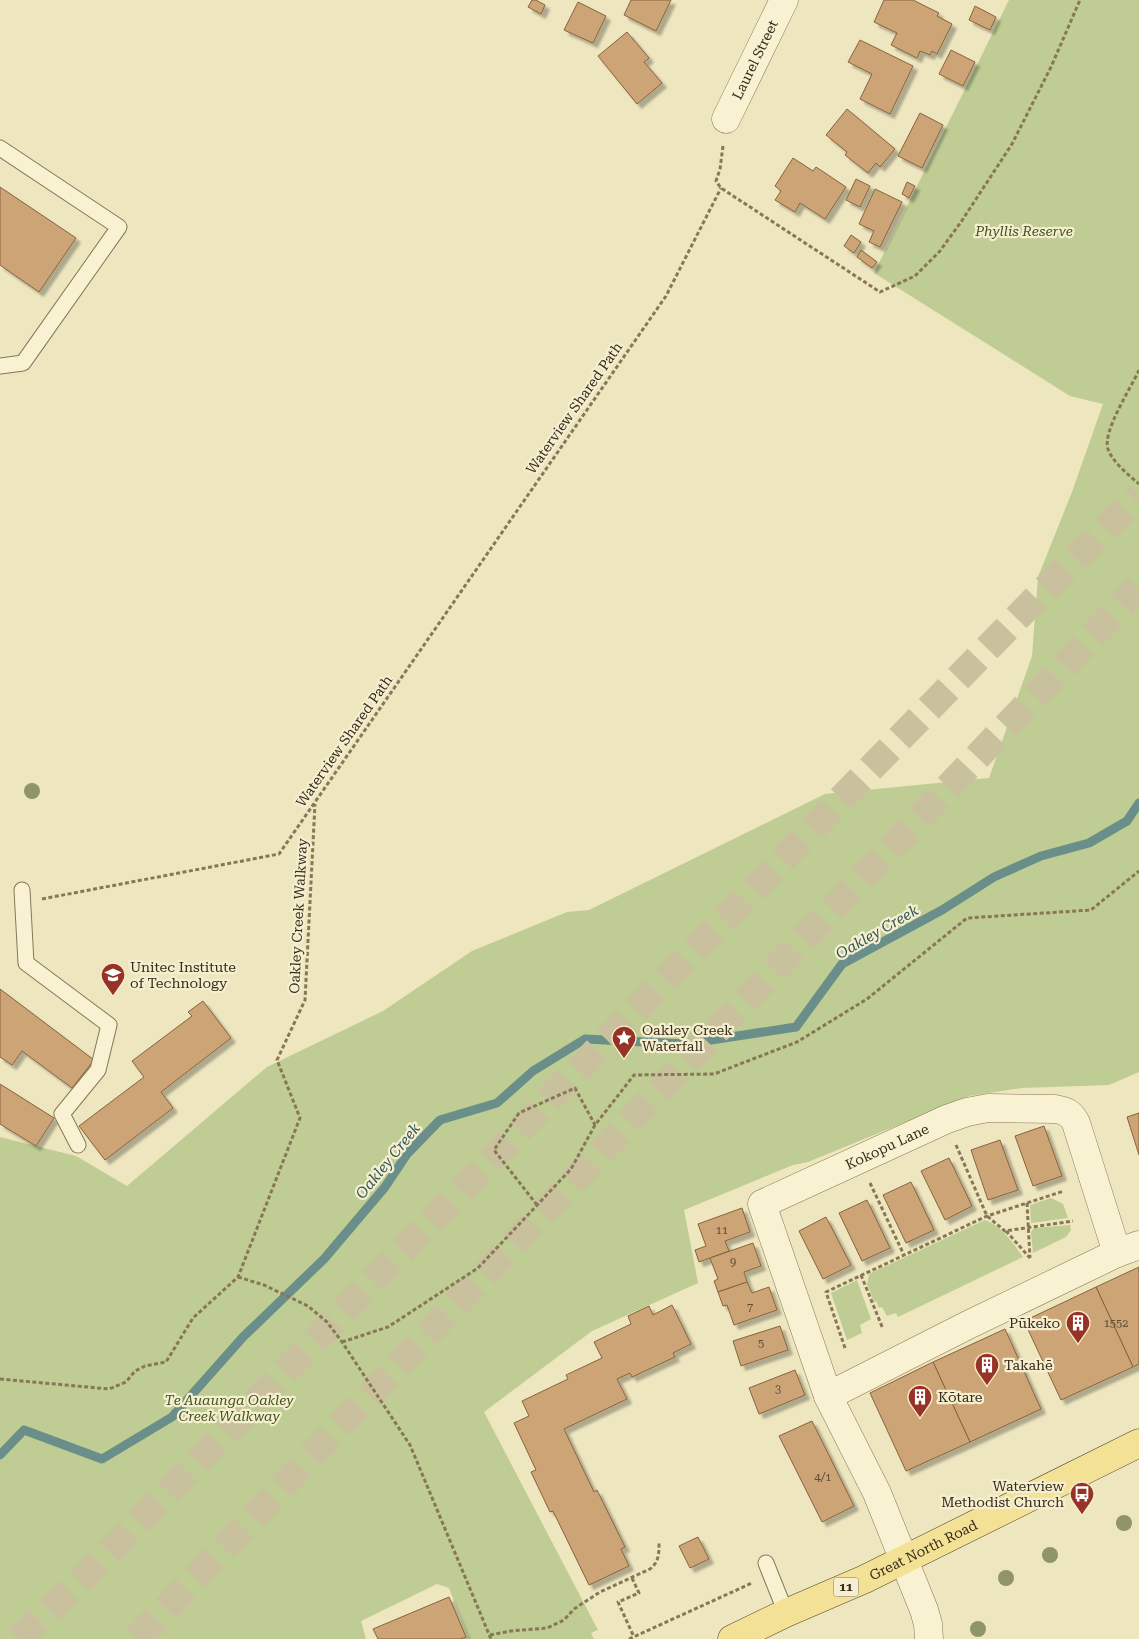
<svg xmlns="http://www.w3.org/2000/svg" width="1139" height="1639" viewBox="0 0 1139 1639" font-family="'Roboto Serif',serif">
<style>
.green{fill:#bfcc93}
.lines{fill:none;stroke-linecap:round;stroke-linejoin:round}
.stream{stroke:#6a8e89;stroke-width:9}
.building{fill:#cda474;stroke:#87633d;filter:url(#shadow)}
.highway-tunnel{stroke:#c9c19e;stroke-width:28;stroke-dasharray:28 14;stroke-linecap:butt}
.lane-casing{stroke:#877757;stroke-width:17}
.street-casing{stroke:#877757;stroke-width:29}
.primary-casing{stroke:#55442c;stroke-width:29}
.path{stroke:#877757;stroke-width:3;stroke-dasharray:4 2.5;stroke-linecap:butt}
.lane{stroke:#f9f2d2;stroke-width:15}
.street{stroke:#f9f2d2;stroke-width:28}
.primary{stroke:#f3e196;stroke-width:28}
.tree{fill:#8f9569}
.labels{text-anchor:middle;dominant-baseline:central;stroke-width:4.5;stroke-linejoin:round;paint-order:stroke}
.number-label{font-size:11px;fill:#5c4a32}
.shield{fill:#f6efcf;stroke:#706652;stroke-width:1}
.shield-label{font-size:12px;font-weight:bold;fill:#372c1c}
.street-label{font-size:14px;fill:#372c1c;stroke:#f6efcf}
.park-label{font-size:14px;font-style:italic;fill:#415322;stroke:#f6efcf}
.poi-label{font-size:14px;fill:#372c1c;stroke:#f6efcf;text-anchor:start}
.water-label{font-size:15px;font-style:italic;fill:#2b5457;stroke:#f6efcf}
</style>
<defs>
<filter id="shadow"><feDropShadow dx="4.5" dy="4.5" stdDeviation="1" flood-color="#0004"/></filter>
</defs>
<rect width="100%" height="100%" fill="#eee6bf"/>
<!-- green -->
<g class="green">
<polygon points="1009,0 1139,0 1139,1072 1109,1085 1022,1088 969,1096 808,1162 793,1165 684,1210 698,1283 592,1331 484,1412 598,1630 591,1633 594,1639 469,1639 449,1588 437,1584 361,1621 366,1639 0,1639 0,1137 76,1156 127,1186 267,1067 383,1011 472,951 567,912 589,910 825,794 989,778 1032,656 1038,577 1072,492 1103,404 1070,396 874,273"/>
<polygon points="1051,1198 1063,1204 1068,1218 1031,1223 1030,1205"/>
<path d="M 985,1220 C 1002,1226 1013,1243 1023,1257 L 898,1317 L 896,1313 L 887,1316 L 882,1307 L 879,1308 L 876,1301 L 874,1302 L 867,1284 L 869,1274 Z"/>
<polygon points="1070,1225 1071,1230 1066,1237 1033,1253 1031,1232 1034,1228"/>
<polygon points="857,1280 871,1319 860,1325 862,1333 847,1340 831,1293"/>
</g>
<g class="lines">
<!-- stream -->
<polyline class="stream" points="0,1455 24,1430 102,1459 172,1417 243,1337 324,1259 385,1187 407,1154 440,1120 497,1103 533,1071 585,1039 685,1044 796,1027 842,964 942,910 994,877 1041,856 1089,843 1127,821 1139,803"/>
</g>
<!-- building -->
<g class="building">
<polygon points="532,0 536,0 545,5 541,14 528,7"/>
<polygon points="631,0 671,0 656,31 624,15"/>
<polygon points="884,0 913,0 939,13 937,16 952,24 937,54 932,51 930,55 920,51 917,58 891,45 897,33 874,22"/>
<polygon points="578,2 606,16 593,43 564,30"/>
<polygon points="975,6 996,17 990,30 969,20"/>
<polygon points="627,32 649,58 644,62 662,83 637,104 598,56"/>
<polygon points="860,40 913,66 890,114 860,99 872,74 848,62"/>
<polygon points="951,50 975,62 963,86 939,74"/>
<polygon points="847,109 895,149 880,167 876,163 868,173 845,155 847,152 826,135"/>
<polygon points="920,113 943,125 922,168 898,156"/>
<polygon points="793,158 813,171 816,167 846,187 825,219 800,203 795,212 775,200 781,191 775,186"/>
<polygon points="856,179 870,186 860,207 846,200"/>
<polygon points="907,182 915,186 909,198 902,194"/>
<polygon points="0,187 76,238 39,292 0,265"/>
<polygon points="875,189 902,202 880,247 869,242 874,231 859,224"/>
<polygon points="851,235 861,242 854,253 844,246"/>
<polygon points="861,250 877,262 872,268 857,257"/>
<polygon points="0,989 94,1060 72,1088 22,1051 12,1065 0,1057"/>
<polygon points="203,1001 231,1038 161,1092 173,1108 105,1160 79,1126 144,1077 132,1061 192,1016 188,1012"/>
<polygon points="0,1084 54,1118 36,1146 0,1124"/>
<polygon points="1139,1113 1139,1155 1127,1117"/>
<polygon points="1044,1126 1062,1176 1033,1186 1015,1136"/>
<polygon points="1000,1140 1018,1190 988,1200 971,1150"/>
<polygon points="949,1158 972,1206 945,1220 921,1171"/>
<polygon points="911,1182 934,1230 906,1243 883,1195"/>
<polygon points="867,1200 890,1248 862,1261 839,1213"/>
<polygon points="742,1208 750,1232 725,1241 729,1251 699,1262 695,1250 706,1246 698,1224"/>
<polygon points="826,1217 851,1265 823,1279 799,1231"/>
<polygon points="753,1243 761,1266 744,1272 747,1282 718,1292 714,1281 718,1279 710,1258"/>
<polygon points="1139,1267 1139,1364 1133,1367 1096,1287"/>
<polygon points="747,1282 752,1293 769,1287 777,1310 734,1325 727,1305 723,1306 718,1292"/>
<polygon points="1096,1287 1133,1367 1061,1400 1024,1321"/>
<polygon points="672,1305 691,1344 673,1353 675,1357 632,1377 630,1373 617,1379 627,1399 564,1429 594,1492 597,1490 625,1547 621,1549 629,1566 589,1585 553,1511 550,1512 531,1472 536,1470 514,1423 529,1416 522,1401 568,1379 566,1375 602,1358 594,1342 631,1324 628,1316 649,1306 653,1315"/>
<polygon points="780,1326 788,1350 741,1366 733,1341"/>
<polygon points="1005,1329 1041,1409 970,1442 933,1362"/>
<polygon points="933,1362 970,1442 906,1471 870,1393"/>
<polygon points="795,1370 805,1395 759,1414 749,1388"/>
<polygon points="812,1421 854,1506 822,1522 779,1436"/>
<polygon points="698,1537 709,1559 690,1568 679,1546"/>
<polygon points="449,1597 466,1637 460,1639 378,1639 373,1629"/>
</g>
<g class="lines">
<!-- highway-tunnel -->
<g class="highway-tunnel">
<polyline points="18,1639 89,1573 1049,585 1139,494"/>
<polyline points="137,1639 1139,587"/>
</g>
<defs>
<g id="lane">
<polyline points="0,148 119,227 23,363 0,366"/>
<polyline points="22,890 26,963 109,1025 98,1070 62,1114 78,1145"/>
<polyline points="766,1563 786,1613"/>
</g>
<g id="street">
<path id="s1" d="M 726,119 L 784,0"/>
<polyline points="828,1396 968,1325 1117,1253 1139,1245"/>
<path id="s2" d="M 929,1639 L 928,1624 L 924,1610 L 877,1493 L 828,1396 L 762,1204 L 947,1119 L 967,1112 L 988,1108 L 1055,1109 C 1066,1111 1071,1113 1076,1123 L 1117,1253"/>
</g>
<g id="primary">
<path id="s3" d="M 732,1639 L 786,1613 L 865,1579 L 1139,1443"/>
</g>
</defs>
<!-- lane casing -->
<use href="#lane" class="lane-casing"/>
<!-- street casing -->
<use href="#street" class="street-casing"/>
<!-- primary casing -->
<use href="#primary" class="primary-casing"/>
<!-- path -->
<g class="path">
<polyline points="723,146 720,169 716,181 721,188 880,292 915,276 940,251 961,222 1012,144 1051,67 1080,0"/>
<path d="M 1139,370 C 1131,388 1102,432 1108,449 C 1113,463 1128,474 1139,484"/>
<polyline points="42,899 279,854 666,296 721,188"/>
<polyline points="956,1145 987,1216 1005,1231 1073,1221"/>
<polyline points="870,1183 904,1255"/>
<polyline points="1027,1203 1030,1258"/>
<polyline points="537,1205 494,1150 519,1113 575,1088 595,1125"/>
<polyline points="1006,1231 1030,1258"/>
<polyline points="861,1275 883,1329"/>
<polyline points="238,1277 264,1285 308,1306 327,1322 342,1342 410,1445 491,1639"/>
<polyline points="342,1342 388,1327 478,1268 571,1169 595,1125 634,1075 714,1074 797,1042 867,999 967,918 1091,910 1139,871"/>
<polyline points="845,1348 826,1292 987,1216 1064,1191"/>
<polyline points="0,1379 109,1389 126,1382 135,1371 145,1366 166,1362 193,1318 238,1277 300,1118 277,1060 305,1000 315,804"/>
<polyline points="632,1578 639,1593 618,1602 634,1637"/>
<path d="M 490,1635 L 511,1631 L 547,1628 L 564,1620 L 574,1609 L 600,1592 L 650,1569 C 659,1562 659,1554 659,1543"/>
<polyline points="629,1639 752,1583"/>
</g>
<!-- lane -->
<use href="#lane" class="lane"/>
<!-- street -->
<use href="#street" class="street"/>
<!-- primary -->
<use href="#primary" class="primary"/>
</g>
<!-- trees -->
<g class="tree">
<circle cx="32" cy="791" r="8"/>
<circle cx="1124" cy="1523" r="8"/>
<circle cx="1050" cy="1555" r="8"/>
<circle cx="1006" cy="1578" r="8"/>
<circle cx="978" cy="1629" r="8"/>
</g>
<!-- icons -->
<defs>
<symbol id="university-pin" viewBox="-11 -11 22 30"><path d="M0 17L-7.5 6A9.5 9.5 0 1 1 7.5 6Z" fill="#973326" stroke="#f6efcf"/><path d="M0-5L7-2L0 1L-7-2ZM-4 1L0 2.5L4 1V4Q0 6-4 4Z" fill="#fff"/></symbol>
<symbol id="sight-pin" viewBox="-11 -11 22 30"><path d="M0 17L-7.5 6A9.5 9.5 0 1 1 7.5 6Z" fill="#973326" stroke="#f6efcf"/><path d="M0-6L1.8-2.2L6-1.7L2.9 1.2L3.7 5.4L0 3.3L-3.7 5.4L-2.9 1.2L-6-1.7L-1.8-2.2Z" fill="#fff"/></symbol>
<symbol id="building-pin" viewBox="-11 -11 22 30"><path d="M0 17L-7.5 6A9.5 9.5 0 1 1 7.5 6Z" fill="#973326" stroke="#f6efcf"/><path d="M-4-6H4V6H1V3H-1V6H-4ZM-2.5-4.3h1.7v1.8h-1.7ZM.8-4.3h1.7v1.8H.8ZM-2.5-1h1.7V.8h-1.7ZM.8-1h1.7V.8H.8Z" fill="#fff"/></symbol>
<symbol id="bus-pin" viewBox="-11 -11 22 30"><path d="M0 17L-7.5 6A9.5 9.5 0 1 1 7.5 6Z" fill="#973326" stroke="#f6efcf"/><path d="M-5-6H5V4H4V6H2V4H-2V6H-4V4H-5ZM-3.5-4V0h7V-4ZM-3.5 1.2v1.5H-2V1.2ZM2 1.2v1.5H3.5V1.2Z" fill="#fff"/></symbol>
</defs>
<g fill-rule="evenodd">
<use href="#university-pin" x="99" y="961" width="28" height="38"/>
<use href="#sight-pin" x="610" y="1024" width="28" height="38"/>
<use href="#building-pin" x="1064" y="1309" width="28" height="38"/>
<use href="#building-pin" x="973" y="1351" width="28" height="38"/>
<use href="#building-pin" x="906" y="1383" width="28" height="38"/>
<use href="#bus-pin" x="1068" y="1480" width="28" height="38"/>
</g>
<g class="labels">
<!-- number labels -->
<g class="number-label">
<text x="722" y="1230">11</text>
<text x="733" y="1262">9</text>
<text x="750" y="1307">7</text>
<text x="1116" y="1323">1552</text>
<text x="761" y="1343">5</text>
<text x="778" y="1389">3</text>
<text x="823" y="1477">4/1</text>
</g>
<!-- shield labels -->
<rect class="shield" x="833.5" y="1577.5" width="25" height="19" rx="4"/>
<g class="shield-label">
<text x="846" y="1587">11</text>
</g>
<!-- street labels -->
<g class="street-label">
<text stroke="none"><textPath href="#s1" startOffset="66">Laurel Street</textPath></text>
<text transform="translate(574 408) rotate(-55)">Waterview Shared Path</text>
<text transform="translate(344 741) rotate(-55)">Waterview Shared Path</text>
<text transform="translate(298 916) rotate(-87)">Oakley Creek Walkway</text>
<text stroke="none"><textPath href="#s2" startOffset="605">Kokopu Lane</textPath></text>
<text stroke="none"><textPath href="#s3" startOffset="211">Great North Road</textPath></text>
</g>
<!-- park labels -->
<g class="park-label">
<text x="1024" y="231">Phyllis Reserve</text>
<text x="229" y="1400">Te Auaunga Oakley<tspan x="229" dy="16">Creek Walkway</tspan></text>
</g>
<!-- poi labels -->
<g class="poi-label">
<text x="130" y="967">Unitec Institute<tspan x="130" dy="16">of Technology</tspan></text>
<text x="642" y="1030">Oakley Creek<tspan x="642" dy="16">Waterfall</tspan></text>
<text x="1060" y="1323" text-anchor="end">Pūkeko</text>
<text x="1004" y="1365">Takahē</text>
<text x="938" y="1397">Kōtare</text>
<text x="1064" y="1486" text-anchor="end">Waterview<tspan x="1064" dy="16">Methodist Church</tspan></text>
</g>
<!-- water labels -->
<g class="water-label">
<text transform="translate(877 932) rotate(-30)">Oakley Creek</text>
<text transform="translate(388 1161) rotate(-51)">Oakley Creek</text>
</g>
</g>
</svg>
